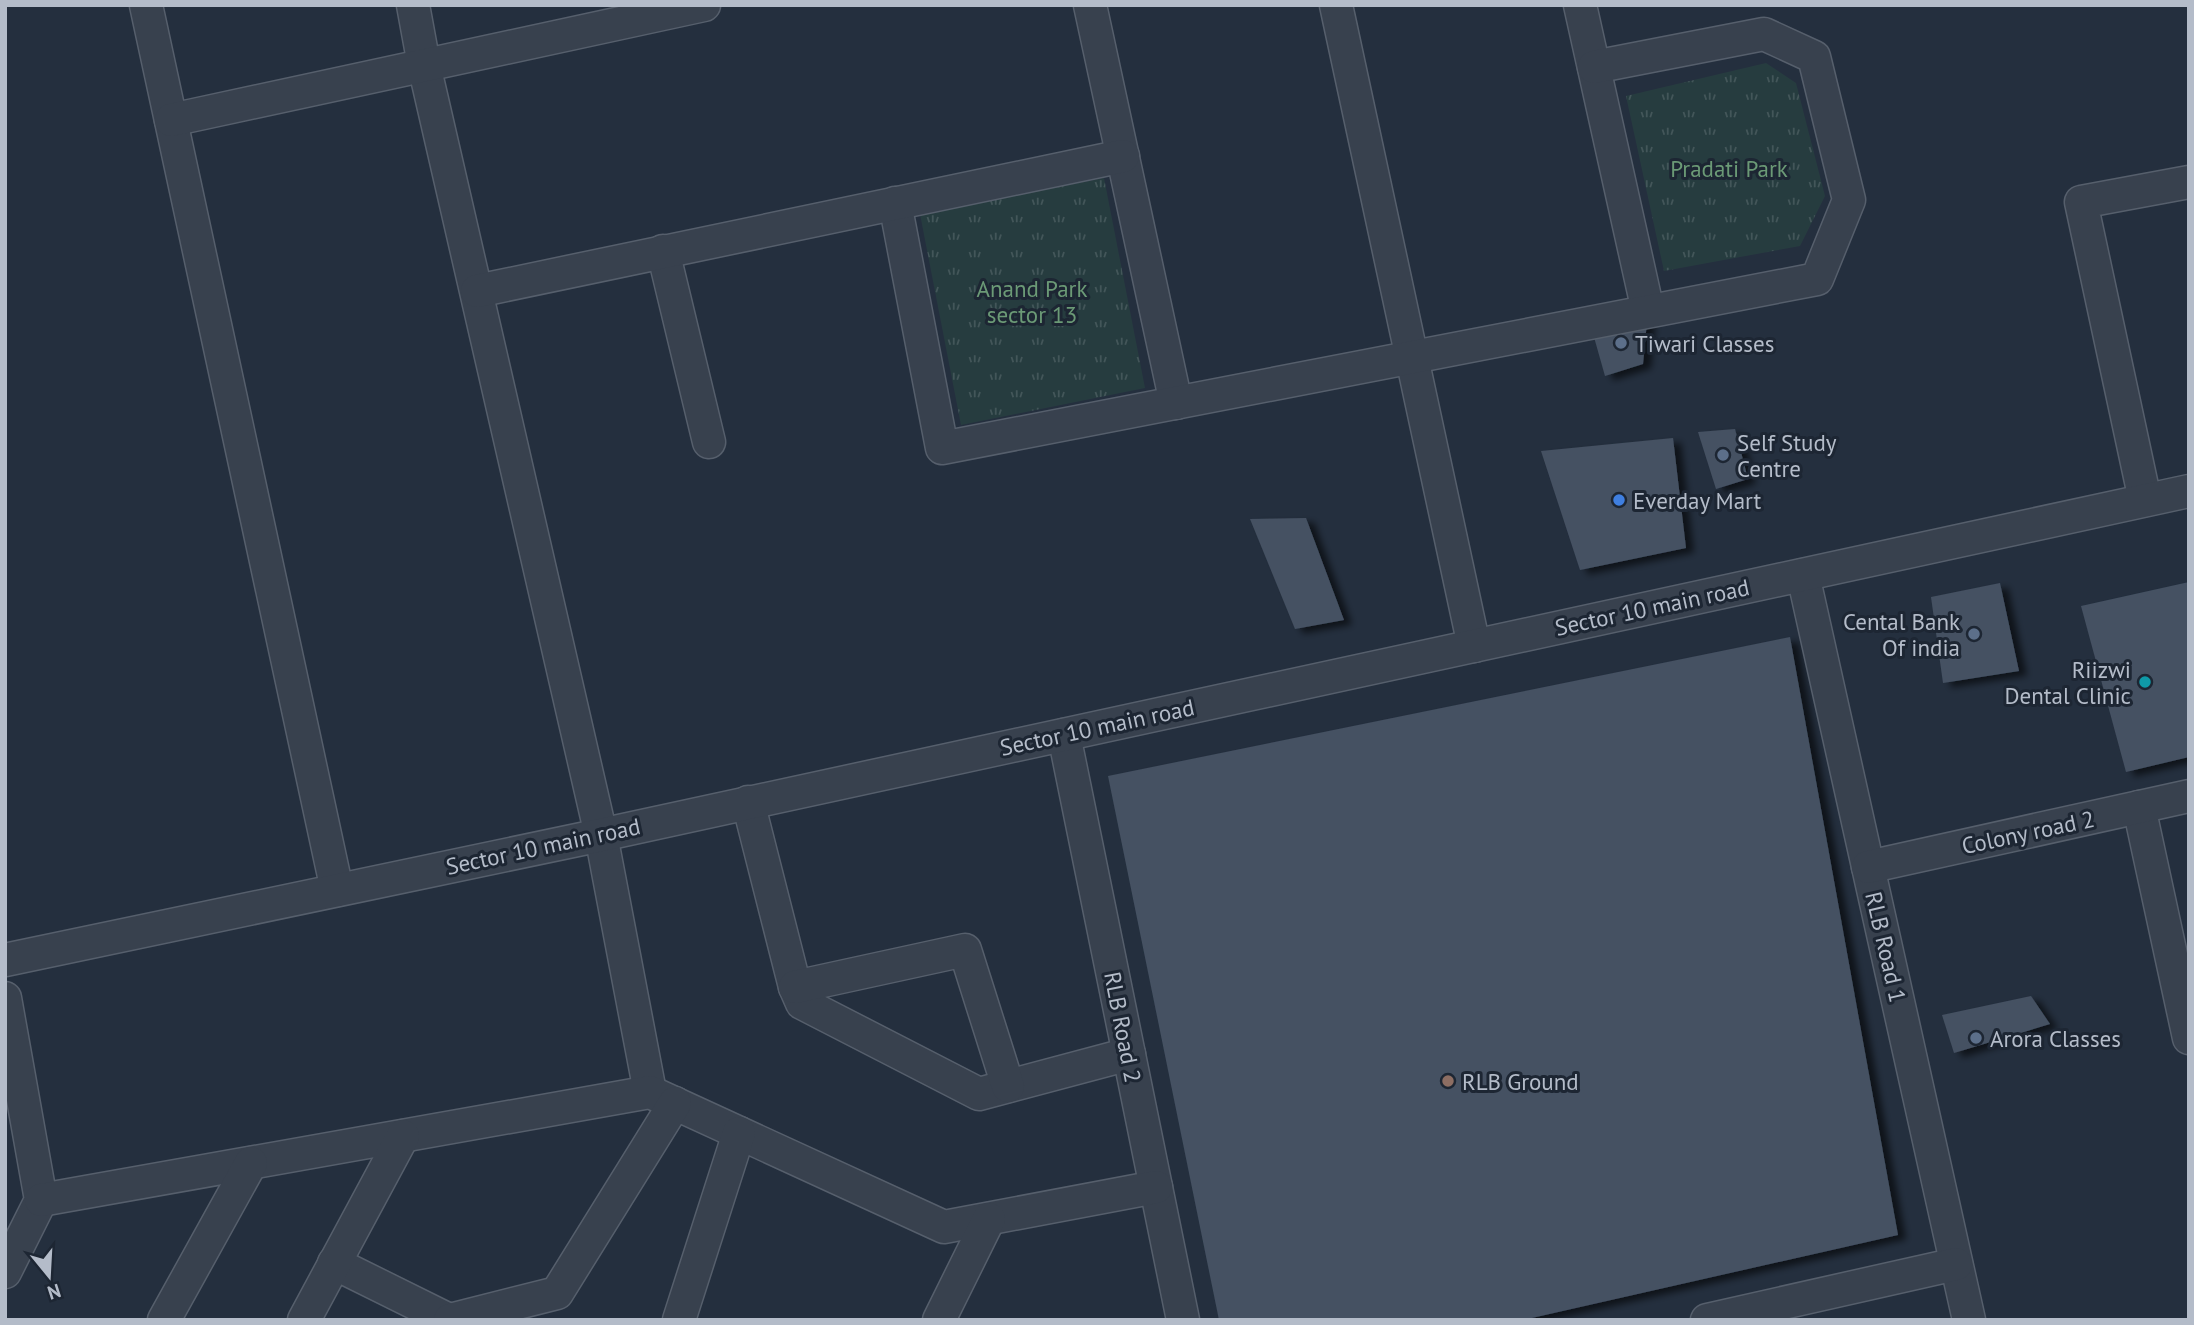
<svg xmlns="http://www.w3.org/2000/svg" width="2194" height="1325" viewBox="0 0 2194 1325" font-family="'PT Sans',sans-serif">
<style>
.park{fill:url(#park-tufts)}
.building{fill:#455162;filter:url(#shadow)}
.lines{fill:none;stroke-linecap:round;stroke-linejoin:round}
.street-casing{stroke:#565f6c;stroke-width:35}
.street{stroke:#38414e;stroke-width:32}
.service-dot{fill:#5c6f8a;stroke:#1d2633;stroke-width:2.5}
.shop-dot{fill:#3f7fe0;stroke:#1d2633;stroke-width:2.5}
.culture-dot{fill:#0f9aa8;stroke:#1d2633;stroke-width:2.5}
.education-dot{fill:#8d6e63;stroke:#1d2633;stroke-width:2.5}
.labels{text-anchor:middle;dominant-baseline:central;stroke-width:6;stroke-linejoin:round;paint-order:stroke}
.park-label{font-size:23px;fill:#6b9a76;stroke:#1d2633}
.poi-label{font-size:23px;fill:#b4bcc9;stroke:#1d2633;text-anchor:start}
.street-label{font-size:23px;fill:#b4bcc9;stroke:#1d2633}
</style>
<defs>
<pattern id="park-tufts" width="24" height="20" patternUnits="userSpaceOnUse" patternTransform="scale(1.75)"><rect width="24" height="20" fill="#263c3f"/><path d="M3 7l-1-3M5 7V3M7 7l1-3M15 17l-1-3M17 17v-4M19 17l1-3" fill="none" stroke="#435659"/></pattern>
<filter id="shadow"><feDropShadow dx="8" dy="4.5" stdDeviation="3.5" flood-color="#0009"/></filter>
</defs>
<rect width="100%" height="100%" fill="#242f3e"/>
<!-- park -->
<g class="park">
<polygon points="1766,63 1796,83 1825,196 1800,246 1664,271 1626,96"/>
<polygon points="1104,178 1145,388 961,425 920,214"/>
</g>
<!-- building -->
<g class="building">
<polygon points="1648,311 1643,364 1605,376 1590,323"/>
<polygon points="1735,429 1748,479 1716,489 1698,432"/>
<polygon points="1673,438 1686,548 1580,570 1541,451"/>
<polygon points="1306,518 1344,620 1295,629 1250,519"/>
<polygon points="2189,582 2189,757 2126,772 2081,606"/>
<polygon points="2000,583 2019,671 1943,683 1931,597"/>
<polygon points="1790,637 1898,1235 1523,1320 1219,1320 1108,776"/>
<polygon points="2031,996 2050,1024 1954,1053 1942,1015"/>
</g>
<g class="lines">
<defs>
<g id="street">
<polyline points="146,5 337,890"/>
<polyline points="413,5 424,65 601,835 650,1092"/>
<polyline points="1090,5 1176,403"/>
<polyline points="1336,5 1474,646"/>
<polyline points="1580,5 1648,311"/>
<polyline points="171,120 704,5"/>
<polyline points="895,203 942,448 1817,279 1849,200 1814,57 1764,34 1594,67"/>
<polyline points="663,251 709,442"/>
<polyline points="477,291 1123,156"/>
<polyline points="2145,500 2081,202 2189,182"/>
<polyline points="1803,575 1969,1320"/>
<polyline points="1064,735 1183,1320"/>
<polyline points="748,802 795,987 802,1003 979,1094 1129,1054"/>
<polyline points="2139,807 2189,1038"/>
<polyline points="1868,867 2189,796"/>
<polyline points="5,960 601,835 2189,491"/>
<polyline points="795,987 965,950 1008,1086"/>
<polyline points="5,998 41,1200 5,1272"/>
<polyline points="41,1200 650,1092 944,1227 1156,1187"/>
<polyline points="334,1263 449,1320"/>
<polyline points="164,1320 251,1163"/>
<polyline points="304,1320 403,1136"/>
<polyline points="450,1320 557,1293 675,1103"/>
<polyline points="679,1320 739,1133"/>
<polyline points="939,1320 989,1219"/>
<polyline points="1707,1320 1956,1264"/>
</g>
</defs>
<!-- street casing -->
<use href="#street" class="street-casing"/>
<!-- street -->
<use href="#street" class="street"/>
</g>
<!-- markers -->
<g class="service-dot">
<circle cx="1621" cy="343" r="7"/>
<circle cx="1723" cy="455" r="7"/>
<circle cx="1974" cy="634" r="7"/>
<circle cx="1976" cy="1038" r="7"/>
</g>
<circle class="shop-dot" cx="1619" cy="500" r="7"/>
<circle class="culture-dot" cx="2145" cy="682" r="7"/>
<circle class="education-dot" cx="1448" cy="1081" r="7"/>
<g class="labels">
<!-- park labels -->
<g class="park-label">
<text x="1729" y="168">Pradati Park</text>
<text x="1032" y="288">Anand Park<tspan x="1032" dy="26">sector 13</tspan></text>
</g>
<!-- poi labels -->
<g class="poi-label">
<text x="1635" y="343">Tiwari Classes</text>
<text x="1737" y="442">Self Study<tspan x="1737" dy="26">Centre</tspan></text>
<text x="1633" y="500">Everday Mart</text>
<text x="1960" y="621" text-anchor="end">Cental Bank<tspan x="1960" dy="26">Of india</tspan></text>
<text x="2131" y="669" text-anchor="end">Riizwi<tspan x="2131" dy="26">Dental Clinic</tspan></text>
<text x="1990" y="1038">Arora Classes</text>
<text x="1462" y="1081">RLB Ground</text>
</g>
<!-- street labels -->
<g class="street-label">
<text transform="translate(1652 607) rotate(-12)">Sector 10 main road</text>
<text transform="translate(1097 727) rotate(-12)">Sector 10 main road</text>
<text transform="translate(2028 832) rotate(-12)">Colony road 2</text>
<text transform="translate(543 846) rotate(-12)">Sector 10 main road</text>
<text transform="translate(1886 947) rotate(77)">RLB Road 1</text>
<text transform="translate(1123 1027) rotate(79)">RLB Road 2</text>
</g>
</g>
<!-- border -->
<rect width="2194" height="1325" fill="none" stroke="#b4bcc9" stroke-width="14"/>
<!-- north arrow -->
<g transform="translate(49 1276) rotate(162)" stroke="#1d2633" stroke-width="5" paint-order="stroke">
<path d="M0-5L12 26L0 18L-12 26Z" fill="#b4bcc9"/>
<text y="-10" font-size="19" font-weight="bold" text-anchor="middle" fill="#b4bcc9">N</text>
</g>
</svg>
